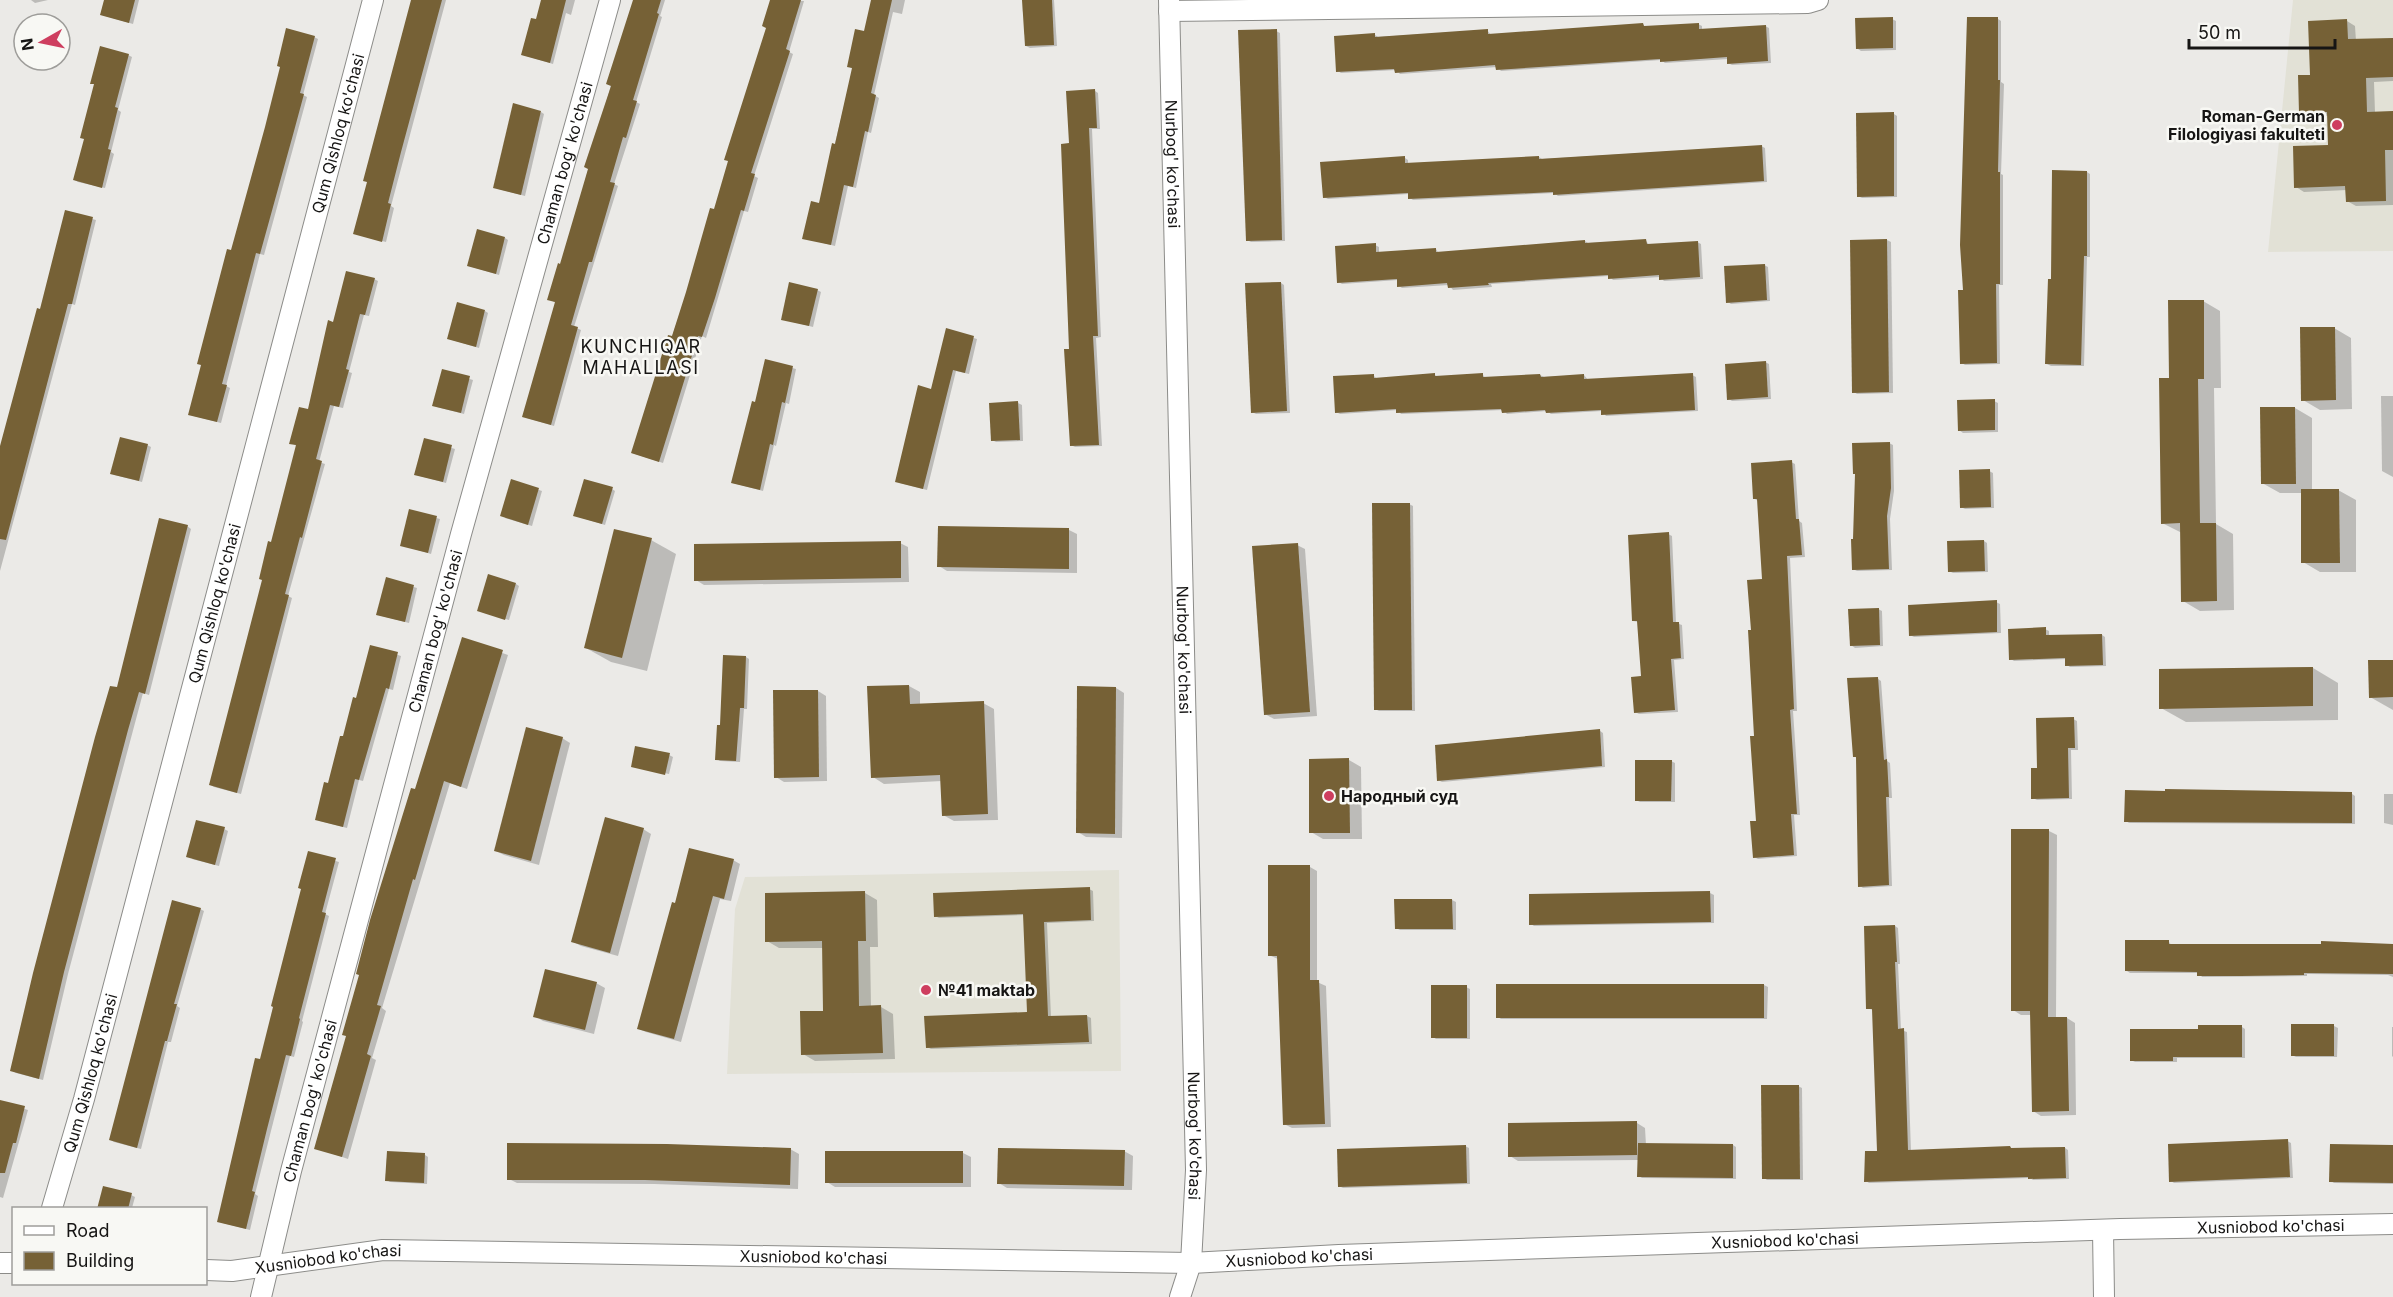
<svg xmlns="http://www.w3.org/2000/svg" width="2393" height="1297" viewBox="0 0 2393 1297" font-family="Inter,sans-serif">
<style>
.built{fill:#e2e1d6}
.shadow{fill:#0003}
.building{fill:#766136}
.lines{fill:none;stroke-linecap:round;stroke-linejoin:round}
.minor-casing{stroke:#8c8c89;stroke-width:22}
.minor{stroke:#fff;stroke-width:20}
.poi-dot{fill:#ce3e5f;stroke:#f8f8f4;stroke-width:2}
.labels{text-anchor:middle;dominant-baseline:central;stroke-width:5;stroke-linejoin:round;paint-order:stroke}
.poi-label{font-size:16px;font-weight:bold;fill:#161514;stroke:#f8f8f4;text-anchor:start}
.street-label{font-size:16px;fill:#161514;stroke:#f8f8f4}
.neighbourhood-label{font-size:18px;letter-spacing:1.5px;fill:#161514;stroke:#f8f8f4}
</style>
<rect width="100%" height="100%" fill="#ebeae7"/>
<!-- built -->
<g class="built">
<polygon points="2293,0 2393,0 2393,251 2268,252"/>
<polygon points="1119,870 1121,1071 727,1074 735,909 745,877"/>
</g>
<!-- shadow -->
<g class="shadow">
<polygon points="31,0 48,0 35,3"/>
<polygon points="106,0 139,0 133,24 102,15"/>
<polygon points="413,0 446,0 391,206 394,208 386,242 359,235"/>
<polygon points="542,0 575,0 571,15 566,13 553,64 523,55 537,21"/>
<polygon points="634,0 665,0 660,16 662,17 636,102 640,104 614,184 618,186 574,327 581,330 554,426 527,418 556,303 549,299 562,266"/>
<polygon points="772,0 804,1 789,52 793,54 754,176 758,178 748,212 744,211 706,338 702,336 663,463 632,453 715,211 768,28"/>
<polygon points="873,0 905,0 902,14 893,12 874,95 879,98 871,133 868,132 856,188 848,186 835,246 804,238 820,205 853,69 848,66 866,33"/>
<polygon points="1023,0 1054,0 1057,46 1030,48 1026,46"/>
<polygon points="1892,19 1896,21 1896,50 1861,51 1858,49"/>
<polygon points="1998,19 2001,21 2001,82 2004,84 2001,174 2003,175 2003,285 1999,285 2000,364 1965,365 1962,363 1964,291"/>
<polygon points="2347,21 2355,26 2356,41 2393,40 2393,81 2374,82 2375,113 2393,113 2393,205 2356,206 2347,201 2347,190 2304,192 2296,187 2329,146 2328,116 2308,117 2300,112 2311,76"/>
<polygon points="1698,24 1702,26 1702,30 1765,26 1769,28 1771,63 1732,65 1728,63 1728,59 1665,63 1661,60 1501,71 1497,67 1400,74 1396,70 1341,73 1338,71 1375,35 1378,37 1487,30 1491,35 1643,25 1646,27"/>
<polygon points="1276,31 1280,33 1285,241 1251,242 1247,240"/>
<polygon points="314,37 318,39 303,95 307,97 264,255 260,254 226,386 230,388 221,423 194,416 232,252"/>
<polygon points="128,55 132,57 118,110 121,112 111,152 114,154 105,188 78,182 75,180"/>
<polygon points="1095,91 1098,93 1100,129 1092,129 1101,337 1096,338 1102,446 1075,447 1071,445 1070,144"/>
<polygon points="541,112 544,114 525,196 498,189"/>
<polygon points="1894,114 1897,116 1897,197 1862,198 1858,196"/>
<polygon points="1761,146 1765,148 1767,182 1558,196 1554,193 1413,200 1410,198 1409,194 1328,199 1324,197 1405,158 1408,160 1408,164 1539,157 1542,159"/>
<polygon points="2087,172 2090,174 2090,257 2087,257 2084,366 2051,366 2047,364 2052,281"/>
<polygon points="66,212 96,220 75,305 72,304 0,571 0,451 41,311"/>
<polygon points="505,238 508,240 499,275 469,266"/>
<polygon points="1887,240 1891,242 1893,393 1857,394 1854,392"/>
<polygon points="1585,241 1588,243 1646,241 1650,246 1697,242 1701,244 1703,279 1664,281 1660,277 1613,280 1609,276 1491,284 1492,287 1453,290 1449,285 1402,288 1399,286 1398,280 1342,284 1339,282 1375,245 1379,247 1379,253 1436,249 1439,254"/>
<polygon points="1764,265 1768,267 1770,301 1731,304 1728,302"/>
<polygon points="374,279 378,281 369,316 364,315 349,372 352,373 343,408 334,406 319,462 325,464 288,596 292,598 241,794 214,787 211,785 297,446 291,443 310,411 335,324"/>
<polygon points="1281,283 1284,285 1290,413 1256,414 1252,412"/>
<polygon points="817,290 821,292 813,327 782,319"/>
<polygon points="2203,301 2220,311 2221,388 2214,388 2216,524 2233,534 2234,610 2200,611 2183,601 2182,533 2162,523"/>
<polygon points="485,311 488,313 479,348 449,339"/>
<polygon points="2334,328 2351,338 2352,409 2320,410 2303,400"/>
<polygon points="947,330 977,339 969,374 956,371 927,490 900,483 932,390"/>
<polygon points="766,361 796,369 789,404 786,403 776,446 774,445 763,491 733,483 757,404"/>
<polygon points="1765,362 1769,364 1771,399 1732,401 1729,399"/>
<polygon points="443,371 473,380 464,414 437,407"/>
<polygon points="1373,375 1377,379 1435,375 1439,378 1483,375 1486,379 1540,375 1544,377 1584,375 1588,380 1692,375 1696,377 1698,411 1606,416 1602,411 1551,414 1547,411 1507,414 1503,410 1401,414 1398,410 1340,414 1336,412"/>
<polygon points="2381,396 2393,396 2393,477 2382,471"/>
<polygon points="1994,401 1998,403 1998,432 1963,433 1959,430"/>
<polygon points="1018,403 1022,405 1023,441 996,442 992,440"/>
<polygon points="2295,408 2312,418 2312,490 2338,490 2356,500 2356,572 2320,572 2303,562 2302,493 2280,493 2262,483"/>
<polygon points="425,440 455,449 446,483 420,476"/>
<polygon points="1889,443 1893,445 1894,491 1890,519 1892,570 1857,571 1853,569 1854,541"/>
<polygon points="147,445 151,447 142,482 115,475"/>
<polygon points="1791,462 1795,464 1799,521 1802,523 1805,557 1790,558 1797,711 1793,711 1800,815 1794,815 1797,856 1758,859 1754,857 1757,822 1752,631 1763,580 1758,501 1755,499"/>
<polygon points="1989,471 1993,473 1994,508 1965,509 1961,507"/>
<polygon points="512,481 542,491 532,526 505,518"/>
<polygon points="612,489 615,491 605,525 579,517"/>
<polygon points="1409,504 1413,506 1415,711 1379,711 1375,709"/>
<polygon points="410,511 440,519 431,554 401,545"/>
<polygon points="187,526 191,529 149,695 143,693 68,974 43,1080 16,1073 12,1070 118,689"/>
<polygon points="940,528 1069,530 1077,534 1077,573 947,571 939,566"/>
<polygon points="1668,534 1672,536 1676,623 1682,625 1684,659 1674,660 1678,712 1639,714 1635,712 1643,678 1639,622 1633,621"/>
<polygon points="651,540 676,554 647,671 611,662 586,648"/>
<polygon points="1984,541 1987,543 1988,572 1953,573 1949,571"/>
<polygon points="900,543 908,547 909,582 704,585 696,580"/>
<polygon points="1297,545 1305,549 1317,716 1274,719 1265,714"/>
<polygon points="387,579 417,588 409,623 382,616"/>
<polygon points="516,584 519,586 509,620 482,612"/>
<polygon points="1996,602 2000,604 2001,633 1914,637 1910,635"/>
<polygon points="1878,609 1882,611 1883,646 1855,648 1851,645"/>
<polygon points="2045,629 2049,631 2049,636 2102,635 2105,637 2106,666 2070,667 2067,665 2067,659 2014,661 2011,659"/>
<polygon points="463,639 508,655 467,789 450,783 382,1008 386,1011 372,1058 376,1060 348,1159 316,1148 416,791"/>
<polygon points="371,646 401,656 393,690 389,689 363,781 359,780 347,828 320,821 329,785 357,700"/>
<polygon points="746,657 749,659 747,709 744,709 740,762 720,761 717,759 721,727"/>
<polygon points="2393,661 2393,710 2370,697"/>
<polygon points="2313,668 2338,683 2338,720 2186,722 2161,708"/>
<polygon points="1878,679 1881,681 1887,761 1890,763 1892,798 1889,798 1892,886 1863,888 1860,886 1858,758 1855,757"/>
<polygon points="909,686 920,692 920,705 983,703 994,709 998,820 954,821 943,815 942,781 884,784 873,777"/>
<polygon points="1116,688 1124,693 1122,838 1086,837 1078,832"/>
<polygon points="818,691 826,696 827,781 784,782 776,777"/>
<polygon points="2073,719 2077,721 2078,750 2071,750 2072,799 2037,800 2033,798 2039,769"/>
<polygon points="1600,731 1603,733 1605,767 1442,782 1438,780"/>
<polygon points="562,738 570,743 539,865 504,855 496,851"/>
<polygon points="669,755 673,757 669,774 634,767"/>
<polygon points="1349,760 1361,767 1362,839 1323,839 1311,832"/>
<polygon points="1671,761 1675,763 1675,802 1640,802 1636,800"/>
<polygon points="2352,794 2355,796 2355,824 2129,823 2126,821"/>
<polygon points="2384,794 2393,794 2393,825 2384,823"/>
<polygon points="224,829 228,831 219,866 192,859"/>
<polygon points="643,829 651,834 618,956 581,946 572,941"/>
<polygon points="2049,831 2057,835 2056,1018 2067,1018 2075,1023 2076,1115 2041,1116 2033,1111 2031,1015 2021,1015 2013,1010"/>
<polygon points="309,853 339,862 325,914 329,916 302,1021 303,1022 294,1057 290,1056 255,1194 258,1196 250,1230 223,1223 303,889"/>
<polygon points="733,860 740,864 731,901 720,899 681,1042 646,1032 639,1029 676,905"/>
<polygon points="1310,867 1317,871 1317,982 1326,986 1331,1127 1292,1128 1284,1124 1278,959 1269,955"/>
<polygon points="1089,889 1093,891 1094,921 1047,923 1051,1017 1087,1016 1091,1018 1092,1044 931,1049 927,1047 1028,1013 1025,915 939,918 935,916"/>
<polygon points="865,893 877,900 878,947 870,947 871,1007 881,1007 893,1014 895,1059 815,1061 803,1054 825,1012 823,948 779,948 767,941"/>
<polygon points="1710,893 1714,895 1714,923 1534,926 1531,924"/>
<polygon points="1452,900 1456,902 1456,930 1400,930 1396,928 1396,901"/>
<polygon points="200,909 204,911 177,1006 180,1008 171,1042 168,1042 141,1149 114,1142 111,1140"/>
<polygon points="1895,926 1898,928 1900,964 1898,964 1901,1030 1907,1032 1911,1152 2010,1147 2013,1149 2065,1148 2068,1150 2069,1179 2033,1180 2030,1178 1869,1183 1866,1181 1878,1152 1873,1010 1867,1008"/>
<polygon points="2169,942 2172,946 2393,945 2393,977 2388,975 2307,974 2307,976 2202,977 2199,973 2130,973 2127,971"/>
<polygon points="596,983 605,988 594,1034 543,1021 535,1016"/>
<polygon points="1497,985 1764,985 1768,987 1767,1019 1501,1019 1498,1017"/>
<polygon points="1466,987 1470,989 1470,1039 1436,1039 1433,1037"/>
<polygon points="2292,1025 2334,1026 2338,1028 2337,1057 2296,1057 2292,1055"/>
<polygon points="2242,1027 2245,1029 2245,1058 2177,1058 2177,1062 2135,1062 2131,1060"/>
<polygon points="2392,1027 2393,1027 2393,1057 2392,1056"/>
<polygon points="1798,1086 1802,1088 1803,1180 1767,1180 1764,1178"/>
<polygon points="0,1101 28,1110 3,1198 0,1197"/>
<polygon points="1637,1123 1645,1128 1646,1145 1733,1145 1736,1147 1736,1179 1642,1178 1639,1176 1639,1160 1518,1161 1510,1156"/>
<polygon points="2287,1141 2291,1143 2293,1178 2174,1183 2171,1181"/>
<polygon points="1465,1146 1469,1148 1470,1184 1343,1188 1339,1186"/>
<polygon points="2393,1147 2393,1184 2334,1183 2331,1181"/>
<polygon points="790,1149 799,1154 798,1189 654,1184 517,1183 509,1179"/>
<polygon points="1124,1151 1133,1156 1132,1190 1007,1188 999,1183"/>
<polygon points="826,1153 963,1153 971,1157 971,1187 835,1187 827,1182"/>
<polygon points="425,1155 428,1157 427,1184 390,1182 387,1180"/>
<polygon points="131,1195 135,1197 132,1208 99,1208"/>
</g>
<!-- building -->
<g class="building">
<polygon points="104,0 135,0 129,23 100,15"/>
<polygon points="411,0 442,0 401,152 388,203 391,204 382,242 353,234 367,182 363,181"/>
<polygon points="541,0 566,0 550,63 521,55 531,18 536,19"/>
<polygon points="633,0 661,0 657,13 659,14 633,100 637,101 626,138 623,137 610,182 615,183 592,262 589,262 571,325 578,327 551,425 522,417 555,302 547,300 558,263 560,264 588,169 584,167 611,86 606,84"/>
<polygon points="770,0 801,0 786,49 790,51 751,173 755,174 744,211 741,210 715,298 702,337 698,336 659,462 631,453 668,335 672,336 686,292 710,208 714,209 728,161 724,160 766,28 762,26"/>
<polygon points="871,0 892,0 871,93 876,95 868,132 865,131 853,187 844,185 831,245 802,239 811,201 819,203 832,143 835,144 852,68 847,67 855,29 864,31"/>
<polygon points="1022,0 1052,0 1054,45 1025,46"/>
<polygon points="1893,17 1893,48 1856,49 1855,18"/>
<polygon points="1967,17 1998,17 1998,80 2000,80 1998,172 2000,172 2000,284 1996,284 1997,363 1960,364 1958,290 1963,290 1960,245"/>
<polygon points="2347,19 2348,39 2393,38 2393,77 2366,78 2367,112 2393,111 2393,150 2385,150 2386,201 2346,202 2345,186 2294,188 2293,146 2328,145 2327,112 2299,113 2298,75 2310,75 2308,21"/>
<polygon points="1643,23 1644,26 1699,23 1699,29 1766,25 1768,61 1727,64 1727,57 1660,62 1660,59 1496,70 1495,65 1395,73 1394,69 1336,72 1334,36 1375,33 1375,37 1488,29 1488,34"/>
<polygon points="286,28 315,36 300,93 304,94 294,131 260,254 256,253 222,384 227,385 217,422 188,415 201,365 197,364 227,249 231,250 265,127 280,67 277,66"/>
<polygon points="1277,29 1282,240 1246,241 1238,30"/>
<polygon points="100,46 129,54 115,107 118,108 108,149 111,150 102,188 73,180 84,139 80,138 94,84 90,84"/>
<polygon points="1095,89 1097,128 1089,128 1098,336 1093,336 1099,445 1070,446 1064,349 1069,349 1061,144 1069,143 1066,91"/>
<polygon points="513,103 541,111 521,195 493,188"/>
<polygon points="1894,112 1894,196 1857,197 1856,113"/>
<polygon points="1762,145 1764,181 1553,195 1553,192 1408,199 1408,193 1323,198 1320,162 1405,156 1405,163 1539,156 1539,159"/>
<polygon points="2052,170 2087,171 2087,256 2084,256 2081,365 2045,364 2048,279 2051,279"/>
<polygon points="65,210 93,217 72,304 68,304 6,540 0,539 0,446 37,308 40,309"/>
<polygon points="477,229 505,237 496,274 467,266"/>
<polygon points="1646,239 1647,244 1698,241 1700,277 1659,280 1659,275 1608,279 1608,275 1488,283 1489,285 1448,288 1447,283 1397,287 1397,279 1337,283 1335,246 1376,243 1376,252 1436,248 1436,252 1585,240 1585,243"/>
<polygon points="1887,239 1889,392 1852,393 1850,240"/>
<polygon points="1765,264 1767,300 1726,303 1724,266"/>
<polygon points="346,271 375,278 365,315 360,314 346,369 349,370 339,407 330,405 316,459 322,461 302,538 300,537 285,594 289,595 237,793 209,785 262,580 259,579 268,541 271,542 296,445 289,444 299,407 308,409 328,320 333,322"/>
<polygon points="789,282 818,289 809,326 781,320"/>
<polygon points="1281,282 1287,411 1251,413 1245,283"/>
<polygon points="2168,300 2204,300 2204,379 2198,379 2200,523 2216,523 2217,601 2181,602 2180,523 2161,524 2159,378 2169,378"/>
<polygon points="457,302 485,310 476,347 447,339"/>
<polygon points="2300,327 2335,327 2336,400 2301,401"/>
<polygon points="946,328 974,336 965,373 953,370 923,489 895,482 918,385 931,389"/>
<polygon points="765,359 793,366 785,403 782,402 773,445 770,444 760,490 731,483 752,401 755,402"/>
<polygon points="1766,361 1768,397 1727,400 1725,364"/>
<polygon points="442,369 470,376 461,413 432,406"/>
<polygon points="1435,373 1435,376 1483,373 1483,377 1540,374 1541,377 1584,374 1584,379 1693,373 1695,410 1601,415 1601,410 1546,413 1545,410 1502,413 1501,409 1396,413 1396,409 1335,413 1333,376 1374,374 1374,378"/>
<polygon points="1995,399 1995,430 1958,431 1957,400"/>
<polygon points="1018,401 1020,440 991,441 989,403"/>
<polygon points="2260,407 2295,407 2296,484 2261,484"/>
<polygon points="120,437 148,444 139,481 110,474"/>
<polygon points="424,438 452,445 443,482 414,475"/>
<polygon points="1890,442 1891,488 1887,516 1889,569 1852,570 1851,539 1853,539 1855,474 1853,474 1852,443"/>
<polygon points="1792,460 1796,519 1799,519 1802,555 1787,556 1794,709 1790,710 1797,814 1791,814 1794,855 1753,858 1750,821 1756,821 1750,736 1754,736 1748,630 1751,630 1747,580 1762,579 1757,499 1753,499 1751,463"/>
<polygon points="1990,469 1991,507 1960,508 1959,470"/>
<polygon points="511,479 539,488 528,525 500,516"/>
<polygon points="584,479 613,487 602,524 573,516"/>
<polygon points="2301,489 2339,489 2340,563 2301,563"/>
<polygon points="1372,503 1410,503 1412,710 1374,710"/>
<polygon points="409,509 437,516 428,553 400,546"/>
<polygon points="159,518 188,525 145,694 139,692 128,730 64,972 39,1079 10,1071 33,973 95,737 110,686 117,687"/>
<polygon points="938,526 1069,528 1069,569 937,567"/>
<polygon points="614,529 652,538 622,658 584,648"/>
<polygon points="1669,532 1673,622 1679,622 1681,658 1671,659 1675,710 1634,713 1631,677 1641,676 1637,621 1632,621 1628,535"/>
<polygon points="1984,540 1985,571 1948,572 1947,541"/>
<polygon points="901,541 901,578 694,581 694,544"/>
<polygon points="1298,543 1310,712 1264,715 1252,546"/>
<polygon points="488,574 516,583 505,620 477,611"/>
<polygon points="386,577 414,585 405,622 376,615"/>
<polygon points="1997,600 1997,632 1909,636 1908,605"/>
<polygon points="1879,608 1880,645 1850,646 1848,609"/>
<polygon points="2046,627 2046,635 2102,634 2103,665 2065,666 2065,658 2009,660 2008,629"/>
<polygon points="462,637 503,650 461,787 444,781 415,880 413,879 377,1005 381,1006 367,1054 371,1056 342,1157 314,1149 346,1036 342,1035 359,975 356,974 370,920 411,788 415,789"/>
<polygon points="370,645 398,652 389,689 386,688 359,780 355,779 343,827 315,820 324,782 328,783 340,736 343,736 353,697 356,698"/>
<polygon points="723,655 746,656 744,708 740,708 736,761 715,760 717,725 720,725"/>
<polygon points="2368,660 2393,660 2393,697 2369,698"/>
<polygon points="2313,667 2313,706 2159,709 2159,669"/>
<polygon points="1878,677 1884,760 1887,759 1889,797 1886,797 1889,885 1858,887 1856,757 1853,757 1847,678"/>
<polygon points="909,685 910,704 984,701 988,814 942,816 940,775 871,778 867,686"/>
<polygon points="1077,686 1116,687 1115,834 1076,833"/>
<polygon points="773,690 818,690 819,777 774,778"/>
<polygon points="2074,717 2075,748 2068,748 2069,798 2031,799 2031,768 2037,768 2036,718"/>
<polygon points="526,727 563,737 531,861 494,851"/>
<polygon points="1600,729 1602,766 1437,781 1435,745"/>
<polygon points="635,746 670,753 665,775 631,767"/>
<polygon points="1349,758 1350,833 1309,833 1309,759"/>
<polygon points="1635,760 1672,760 1671,801 1635,801"/>
<polygon points="2165,789 2352,792 2352,823 2124,822 2125,790 2165,791"/>
<polygon points="605,817 644,828 610,953 571,942"/>
<polygon points="196,820 225,827 215,865 186,857"/>
<polygon points="2011,829 2049,829 2048,1017 2067,1017 2069,1111 2032,1112 2030,1011 2011,1011"/>
<polygon points="689,848 734,859 724,899 713,896 674,1039 637,1029 672,902 675,903"/>
<polygon points="308,851 336,858 322,912 326,913 299,1018 300,1019 291,1056 286,1055 267,1129 252,1191 255,1192 246,1229 217,1222 255,1058 260,1059 273,1007 271,1006 301,889 298,888"/>
<polygon points="1268,865 1310,865 1310,980 1319,980 1325,1124 1283,1125 1277,956 1268,956"/>
<polygon points="1090,887 1091,920 1044,922 1048,1016 1087,1015 1089,1042 926,1048 924,1016 1027,1012 1023,914 934,917 933,893"/>
<polygon points="865,891 866,941 858,941 859,1006 881,1005 883,1053 801,1055 800,1011 823,1011 822,941 765,942 765,893"/>
<polygon points="1710,891 1711,922 1529,925 1529,894"/>
<polygon points="1394,899 1452,899 1453,929 1395,929"/>
<polygon points="172,900 201,908 174,1004 177,1004 167,1041 165,1041 137,1148 109,1140"/>
<polygon points="1895,925 1897,962 1895,962 1898,1029 1904,1028 1908,1150 2010,1146 2011,1148 2065,1147 2066,1178 2028,1179 2028,1177 1864,1182 1865,1151 1877,1151 1872,1009 1866,1009 1864,926"/>
<polygon points="2125,940 2169,940 2169,944 2321,944 2321,941 2393,944 2393,974 2304,973 2304,975 2241,976 2197,976 2197,972 2125,971"/>
<polygon points="545,969 597,982 585,1030 533,1017"/>
<rect x="1496" y="984" width="268" height="34"/>
<rect x="1431" y="985" width="36" height="53"/>
<rect x="2291" y="1024" width="43" height="32"/>
<polygon points="2198,1025 2242,1025 2242,1057 2173,1057 2173,1061 2130,1061 2130,1029 2198,1029"/>
<polygon points="1761,1085 1799,1085 1800,1179 1762,1179"/>
<polygon points="0,1100 25,1106 16,1143 13,1143 5,1173 0,1173"/>
<polygon points="1637,1121 1637,1155 1508,1157 1508,1123"/>
<polygon points="2288,1139 2290,1177 2169,1182 2168,1144"/>
<polygon points="507,1143 667,1144 791,1148 790,1185 645,1180 507,1180"/>
<polygon points="1638,1143 1733,1144 1733,1178 1637,1177"/>
<polygon points="2330,1144 2393,1145 2393,1183 2329,1182"/>
<polygon points="1466,1145 1467,1183 1338,1187 1337,1149"/>
<polygon points="998,1148 1125,1150 1124,1186 997,1184"/>
<polygon points="387,1151 425,1153 424,1183 385,1181"/>
<rect x="825" y="1151" width="138" height="32"/>
<polygon points="103,1186 132,1193 128,1209 97,1209"/>
</g>
<g class="lines">
<defs>
<g id="minor">
<path id="s1" d="M 1169,0 L 1196,1170 L 1191,1263 L 1180,1297"/>
<polyline points="1169,11 1808,3 1818,0"/>
<path id="s2" d="M 52,1208 L 84,1099 L 373,0"/>
<polyline points="2103,1230 2104,1297"/>
<polyline points="0,1263 14,1263"/>
<path id="s3" d="M 206,1270 L 232,1271 L 383,1250 L 1191,1263 L 1339,1255 L 2120,1229 L 2393,1224"/>
<path id="s4" d="M 261,1297 L 291,1171 L 461,534 L 610,0"/>
</g>
</defs>
<!-- minor casing -->
<use href="#minor" class="minor-casing"/>
<!-- minor -->
<use href="#minor" class="minor"/>
</g>
<!-- markers -->
<g class="poi-dot">
<circle cx="2337" cy="125" r="6"/>
<circle cx="1329" cy="796" r="6"/>
<circle cx="926" cy="990" r="6"/>
</g>
<g class="labels">
<!-- poi labels -->
<g class="poi-label">
<text x="2325" y="116" text-anchor="end">Roman-German<tspan x="2325" dy="18">Filologiyasi fakulteti</tspan></text>
<text x="1341" y="796">Народный суд</text>
<text x="938" y="990">№41 maktab</text>
</g>
<!-- street labels -->
<g class="street-label">
<text stroke="none"><textPath href="#s2" startOffset="1112">Qum Qishloq ko'chasi</textPath></text>
<text stroke="none"><textPath href="#s4" startOffset="1174">Chaman bog' ko'chasi</textPath></text>
<text stroke="none"><textPath href="#s1" startOffset="164">Nurbog' ko'chasi</textPath></text>
<text stroke="none"><textPath href="#s2" startOffset="626">Qum Qishloq ko'chasi</textPath></text>
<text stroke="none"><textPath href="#s4" startOffset="688">Chaman bog' ko'chasi</textPath></text>
<text stroke="none"><textPath href="#s1" startOffset="650">Nurbog' ko'chasi</textPath></text>
<text stroke="none"><textPath href="#s2" startOffset="140">Qum Qishloq ko'chasi</textPath></text>
<text stroke="none"><textPath href="#s4" startOffset="202">Chaman bog' ko'chasi</textPath></text>
<text stroke="none"><textPath href="#s1" startOffset="1136">Nurbog' ko'chasi</textPath></text>
<text stroke="none"><textPath href="#s3" startOffset="2067">Xusniobod ko'chasi</textPath></text>
<text stroke="none"><textPath href="#s3" startOffset="1581">Xusniobod ko'chasi</textPath></text>
<text stroke="none"><textPath href="#s3" startOffset="609">Xusniobod ko'chasi</textPath></text>
<text stroke="none"><textPath href="#s3" startOffset="1095">Xusniobod ko'chasi</textPath></text>
<text stroke="none"><textPath href="#s3" startOffset="123">Xusniobod ko'chasi</textPath></text>
</g>
<!-- neighbourhood labels -->
<g class="neighbourhood-label">
<text x="641" y="346">KUNCHIQAR<tspan x="641" dy="21">MAHALLASI</tspan></text>
</g>
</g>
<!-- legend -->
<rect x="12" y="1207" width="195" height="78" fill="#f8f8f4" stroke="#9e9d9a" stroke-width="1.5"/>
<rect x="24" y="1226" width="30" height="9" fill="#ffffff" stroke="#9e9d9a" stroke-width="1.5"/>
<text x="66" y="1237" font-size="18" fill="#161514">Road</text>
<rect x="24" y="1252" width="30" height="18" fill="#766136" stroke="#9e9d9a" stroke-width="1.5"/>
<text x="66" y="1267" font-size="18" fill="#161514">Building</text>
<!-- north arrow -->
<g transform="translate(42 42) rotate(261)"><circle r="28" fill="#f8f8f4" stroke="#9e9d9a" stroke-width="1.5"/>
<path d="M0-4.5L10 22L0 15L-10 22Z" fill="#ce3e5f"/>
<text y="-9" font-size="16" font-weight="bold" text-anchor="middle" fill="#161514">N</text>
</g>
<!-- scale -->
<path d="M2189 39v9h146v-9" fill="none" stroke="#161514" stroke-width="3"/>
<text x="2198" y="39" font-size="18" fill="#161514" stroke="#f8f8f4" stroke-width="4.5" paint-order="stroke">50 m</text>
</svg>
